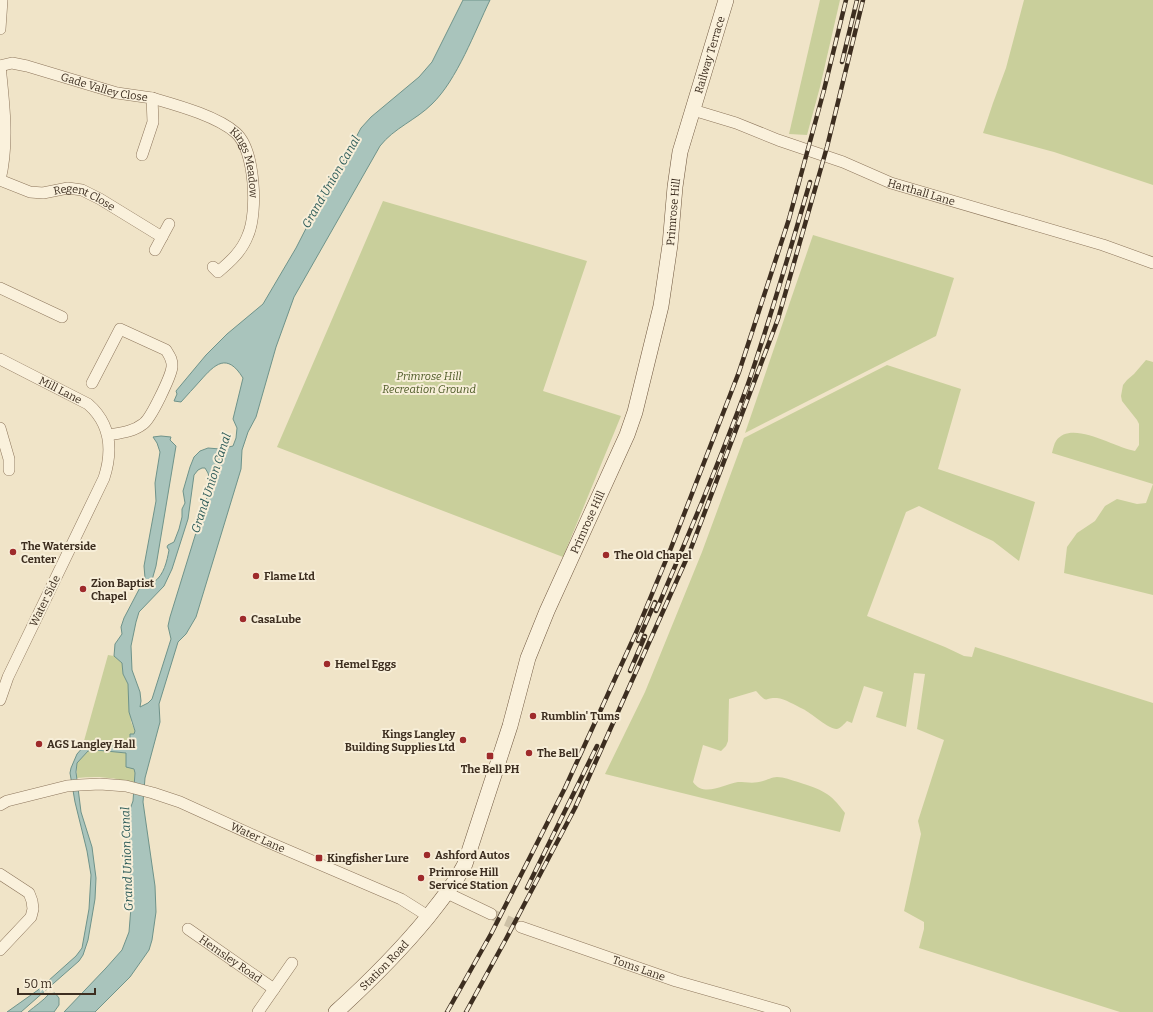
<svg xmlns="http://www.w3.org/2000/svg" width="1153" height="1012" viewBox="0 0 1153 1012" font-family="Bitter,serif">
<style>
.green{fill:#c9cf9b}
.water{fill:#a9c4bc;stroke:#6f938a;fill-rule:evenodd}
.lines{fill:none;stroke-linecap:round;stroke-linejoin:round}
.street-tunnel{stroke:#ccc0a6;stroke-width:11;stroke-dasharray:11 5.5;stroke-linecap:butt}
.street-casing{stroke:#8d765c;stroke-width:12}
.secondary-casing{stroke:#6f573f;stroke-width:16}
.street{stroke:#faf1dc;stroke-width:11}
.secondary{stroke:#faf1dc;stroke-width:15}
.rail-casing{stroke:#3d2e20;stroke-width:4.5}
.rail{stroke:#f7eed8;stroke-width:3;stroke-dasharray:9;stroke-linecap:butt}
.poi-dot{fill:#9e2a2b;stroke:#f7eed8;stroke-width:1.5}
.labels{text-anchor:middle;dominant-baseline:central;stroke-width:4;stroke-linejoin:round;paint-order:stroke}
.street-label{font-size:11px;fill:#3d2e20;stroke:#f7eed8}
.park-label{font-size:11px;font-style:italic;fill:#4d5a26;stroke:#f7eed8}
.poi-label{font-size:11px;font-weight:bold;fill:#3d2e20;stroke:#f7eed8;text-anchor:start}
.water-label{font-size:12px;font-style:italic;fill:#2f5d5a;stroke:#f7eed8}
</style>
<rect width="100%" height="100%" fill="#f0e4c8"/>
<!-- green -->
<g class="green">
<polygon points="820,0 840,0 820,87 807,135 789,134"/>
<polygon points="1024,0 1153,0 1153,185 1054,152 983,133 993,103 1006,68"/>
<polygon points="383,201 587,261 543,391 621,416 563,557 277,447"/>
<polygon points="813,235 954,278 936,336 745,433"/>
<path d="M 1146,360 L 1153,362 L 1153,595 L 1064,573 L 1067,547 L 1077,533 L 1095,521 L 1105,506 L 1117,499 L 1137,504 L 1146,503 L 1153,484 L 1052,453 C 1053,449 1054,444 1056,441 C 1071,419 1115,448 1135,451 L 1139,445 L 1139,424 L 1137,420 L 1122,401 L 1121,396 L 1123,385 L 1127,380 L 1134,374 Z"/>
<path d="M 887,365 L 961,389 L 938,469 L 1035,502 L 1019,561 L 993,541 L 919,506 L 906,512 L 867,616 L 945,647 L 964,656 L 972,657 L 975,647 L 1153,703 L 1153,1012 L 1120,1012 L 919,948 L 924,929 L 924,922 L 904,911 L 921,834 L 918,821 L 944,740 L 917,729 L 925,674 L 914,673 L 906,727 L 876,717 L 883,692 L 864,686 L 852,723 L 847,721 C 844,724 841,728 837,729 C 830,730 811,713 803,709 C 795,705 785,699 777,698 C 763,697 769,705 756,691 L 729,699 L 728,741 L 726,746 L 721,751 L 703,745 L 693,782 C 704,798 724,784 738,782 C 746,782 754,784 763,781 C 767,780 772,777 777,777 C 784,777 791,780 798,782 C 822,790 830,792 845,813 L 840,832 L 605,774 L 645,692 L 702,552 L 744,438 Z"/>
<polygon points="108,655 114,656 122,663 123,674 128,684 131,722 135,731 134,734 130,734 130,740 127,746 88,745 82,748"/>
<path d="M 96,750 L 127,753 L 135,773 L 134,784 C 114,777 98,776 77,778 L 77,763 L 88,751 Z"/>
</g>
<!-- water -->
<g class="water">
<path d="M 463,0 L 490,0 C 475,31 457,80 432,104 C 416,120 394,128 380,146 L 294,297 L 276,347 L 256,417 L 248,432 L 242,450 L 241,469 L 196,617 L 186,634 L 178,642 L 159,704 L 160,722 L 145,778 L 143,802 L 155,886 L 156,912 L 152,940 L 149,950 L 130,977 L 95,1012 L 64,1012 L 106,968 L 122,950 L 129,932 L 131,907 L 129,812 L 133,801 L 135,773 L 134,769 L 126,767 L 126,753 L 96,750 L 88,751 L 77,763 L 76,772 L 81,812 L 92,847 L 96,878 L 95,899 L 88,940 L 83,955 L 79,961 L 21,1012 L 7,1012 L 38,990 L 76,956 L 82,948 L 89,909 L 91,875 L 87,851 L 75,802 L 70,773 L 71,768 L 77,754 L 84,746 L 127,746 L 130,740 L 130,734 L 134,734 L 135,731 L 129,712 L 128,684 L 123,674 L 122,663 L 114,656 L 115,644 L 122,634 L 121,627 L 124,618 L 145,578 L 144,566 L 156,501 L 155,483 L 160,452 L 157,443 L 153,437 L 161,436 L 171,437 L 170,440 L 176,446 L 156,566 L 152,580 L 154,582 C 164,575 167,561 169,550 L 167,547 L 168,545 L 174,542 L 179,529 L 182,517 L 182,509 L 185,503 L 183,491 L 190,467 L 194,457 L 200,451 L 208,448 L 220,449 L 233,446 L 236,438 L 237,428 L 233,419 L 243,378 C 227,352 215,364 200,381 C 194,388 187,395 181,402 L 174,401 L 177,394 L 176,391 L 206,355 L 227,334 L 263,304 L 296,248 L 318,205 L 331,184 L 361,128 L 371,117 L 419,77 L 432,62 ZM 202,468 L 205,468 L 208,473 L 211,484 L 170,617 L 168,626 L 171,639 L 152,699 L 148,703 L 140,707 L 141,701 L 140,692 L 132,670 L 131,646 L 136,622 L 139,612 L 164,586 L 172,569 L 188,519 L 194,475 L 198,470 Z"/>
<path d="M 55,993 L 59,998 L 59,1005 L 54,1012 L 28,1012 C 35,1006 43,1001 49,994 Z"/>
</g>
<g class="lines">
<!-- street-tunnel -->
<polyline class="street-tunnel" points="491,914 521,927"/>
<defs>
<g id="street">
<polyline points="0,29 2,0"/>
<path id="s1" d="M 0,66 L 12,63 L 27,66 L 117,93 L 152,98 L 153,122 L 142,155"/>
<path d="M 0,66 C 4,104 9,143 0,180"/>
<path id="s2" d="M 152,98 C 176,105 217,116 236,133 C 255,150 258,212 248,235 C 242,251 231,261 218,272 L 213,267"/>
<path id="s3" d="M 693,110 L 736,123 L 778,140 L 843,162 L 891,183 L 1103,245 L 1153,263"/>
<path id="s4" d="M 0,180 L 30,192 L 43,193 L 68,188 L 82,190 L 100,199 L 162,237 L 169,224"/>
<polyline points="155,250 162,237"/>
<polyline points="0,288 62,317"/>
<path id="s5" d="M 0,359 L 88,404 C 111,424 113,450 104,478 L 8,677 L 0,700"/>
<path d="M 92,383 L 120,329 L 166,350 C 169,355 173,360 172,367 C 171,376 151,419 143,424 C 133,432 119,433 108,435"/>
<polyline points="0,428 9,459 9,470"/>
<path id="s6" d="M 0,805 L 7,801 L 67,786 L 80,785 L 100,784 L 126,786 L 153,793 L 180,802 L 268,842 L 401,899 L 428,916"/>
<polyline points="0,874 29,893 32,901 33,909 31,917 0,950"/>
<polyline points="447,893 491,914"/>
<path id="s7" d="M 521,927 L 676,981 L 785,1012"/>
<path id="s8" d="M 188,929 L 274,989"/>
<polyline points="258,1012 292,963"/>
</g>
<g id="secondary">
<path id="s9" d="M 336,1012 C 369,982 400,951 428,917 C 441,900 455,884 465,864 L 510,726 L 528,658 L 547,611 L 627,435 L 635,412 L 661,306 L 670,245 L 675,187 L 680,152 L 726,0"/>
</g>
</defs>
<!-- street casing -->
<use href="#street" class="street-casing"/>
<!-- secondary casing -->
<use href="#secondary" class="secondary-casing"/>
<!-- street -->
<use href="#street" class="street"/>
<!-- secondary -->
<use href="#secondary" class="secondary"/>
<defs>
<g id="rail">
<polyline points="842,62 857,0"/>
<path d="M 656,611 C 688,536 720,461 748,384 C 771,317 790,250 810,182"/>
<polyline points="638,641 655,602"/>
<polyline points="630,671 645,636"/>
<polyline points="527,888 597,746"/>
<polyline points="447,1012 491,934 565,788 635,635 671,548 739,372 789,219 824,90 846,0"/>
<polyline points="466,1012 506,939 575,808 690,551 778,319 827,147 863,0"/>
</g>
</defs>
<!-- rail casing -->
<use href="#rail" class="rail-casing"/>
<!-- rail -->
<use href="#rail" class="rail"/>
</g>
<!-- markers -->
<g class="poi-dot">
<circle cx="13" cy="552" r="4"/>
<circle cx="606" cy="555" r="4"/>
<circle cx="256" cy="576" r="4"/>
<circle cx="83" cy="589" r="4"/>
<circle cx="243" cy="619" r="4"/>
<circle cx="327" cy="664" r="4"/>
<circle cx="533" cy="716" r="4"/>
<circle cx="463" cy="740" r="4"/>
<circle cx="39" cy="744" r="4"/>
<circle cx="529" cy="753" r="4"/>
<rect x="486" y="752" width="8" height="8" rx="2"/>
<circle cx="427" cy="855" r="4"/>
<rect x="315" y="854" width="8" height="8" rx="2"/>
<circle cx="421" cy="878" r="4"/>
</g>
<g class="labels">
<!-- street labels -->
<g class="street-label">
<text stroke="none"><textPath href="#s9" startOffset="1047">Railway Terrace</textPath></text>
<text stroke="none"><textPath href="#s1" startOffset="108">Gade Valley Close</textPath></text>
<text stroke="none"><textPath href="#s2" startOffset="123">Kings Meadow</textPath></text>
<text stroke="none"><textPath href="#s3" startOffset="243">Harthall Lane</textPath></text>
<text stroke="none"><textPath href="#s4" startOffset="89">Regent Close</textPath></text>
<text stroke="none"><textPath href="#s9" startOffset="885">Primrose Hill</textPath></text>
<text stroke="none"><textPath href="#s5" startOffset="68">Mill Lane</textPath></text>
<text stroke="none"><textPath href="#s9" startOffset="561">Primrose Hill</textPath></text>
<text transform="translate(45 601) rotate(-64)">Water Side</text>
<text stroke="none"><textPath href="#s6" startOffset="271">Water Lane</textPath></text>
<text stroke="none"><textPath href="#s8" startOffset="52">Hemsley Road</textPath></text>
<text stroke="none"><textPath href="#s9" startOffset="67">Station Road</textPath></text>
<text stroke="none"><textPath href="#s7" startOffset="125">Toms Lane</textPath></text>
</g>
<!-- park labels -->
<g class="park-label">
<text x="429" y="376">Primrose Hill<tspan x="429" dy="13">Recreation Ground</tspan></text>
</g>
<!-- poi labels -->
<g class="poi-label">
<text x="21" y="546">The Waterside<tspan x="21" dy="13">Center</tspan></text>
<text x="614" y="555">The Old Chapel</text>
<text x="264" y="576">Flame Ltd</text>
<text x="91" y="583">Zion Baptist<tspan x="91" dy="13">Chapel</tspan></text>
<text x="251" y="619">CasaLube</text>
<text x="335" y="664">Hemel Eggs</text>
<text x="541" y="716">Rumblin' Tums</text>
<text x="455" y="734" text-anchor="end">Kings Langley<tspan x="455" dy="13">Building Supplies Ltd</tspan></text>
<text x="47" y="744">AGS Langley Hall</text>
<text x="537" y="753">The Bell</text>
<text x="490" y="769" text-anchor="middle">The Bell PH</text>
<text x="435" y="855">Ashford Autos</text>
<text x="327" y="858">Kingfisher Lure</text>
<text x="429" y="872">Primrose Hill<tspan x="429" dy="13">Service Station</tspan></text>
</g>
<!-- water labels -->
<g class="water-label">
<text transform="translate(331 182) rotate(-60)">Grand Union Canal</text>
<text transform="translate(211 483) rotate(-72)">Grand Union Canal</text>
<text transform="translate(127 859) rotate(-92)">Grand Union Canal</text>
</g>
</g>
<!-- scale -->
<path d="M18 988v6h77v-6" fill="none" stroke="#3d2e20" stroke-width="2"/>
<text x="24" y="988" font-size="12" fill="#3d2e20" stroke="#f7eed8" stroke-width="3" paint-order="stroke">50 m</text>
</svg>
